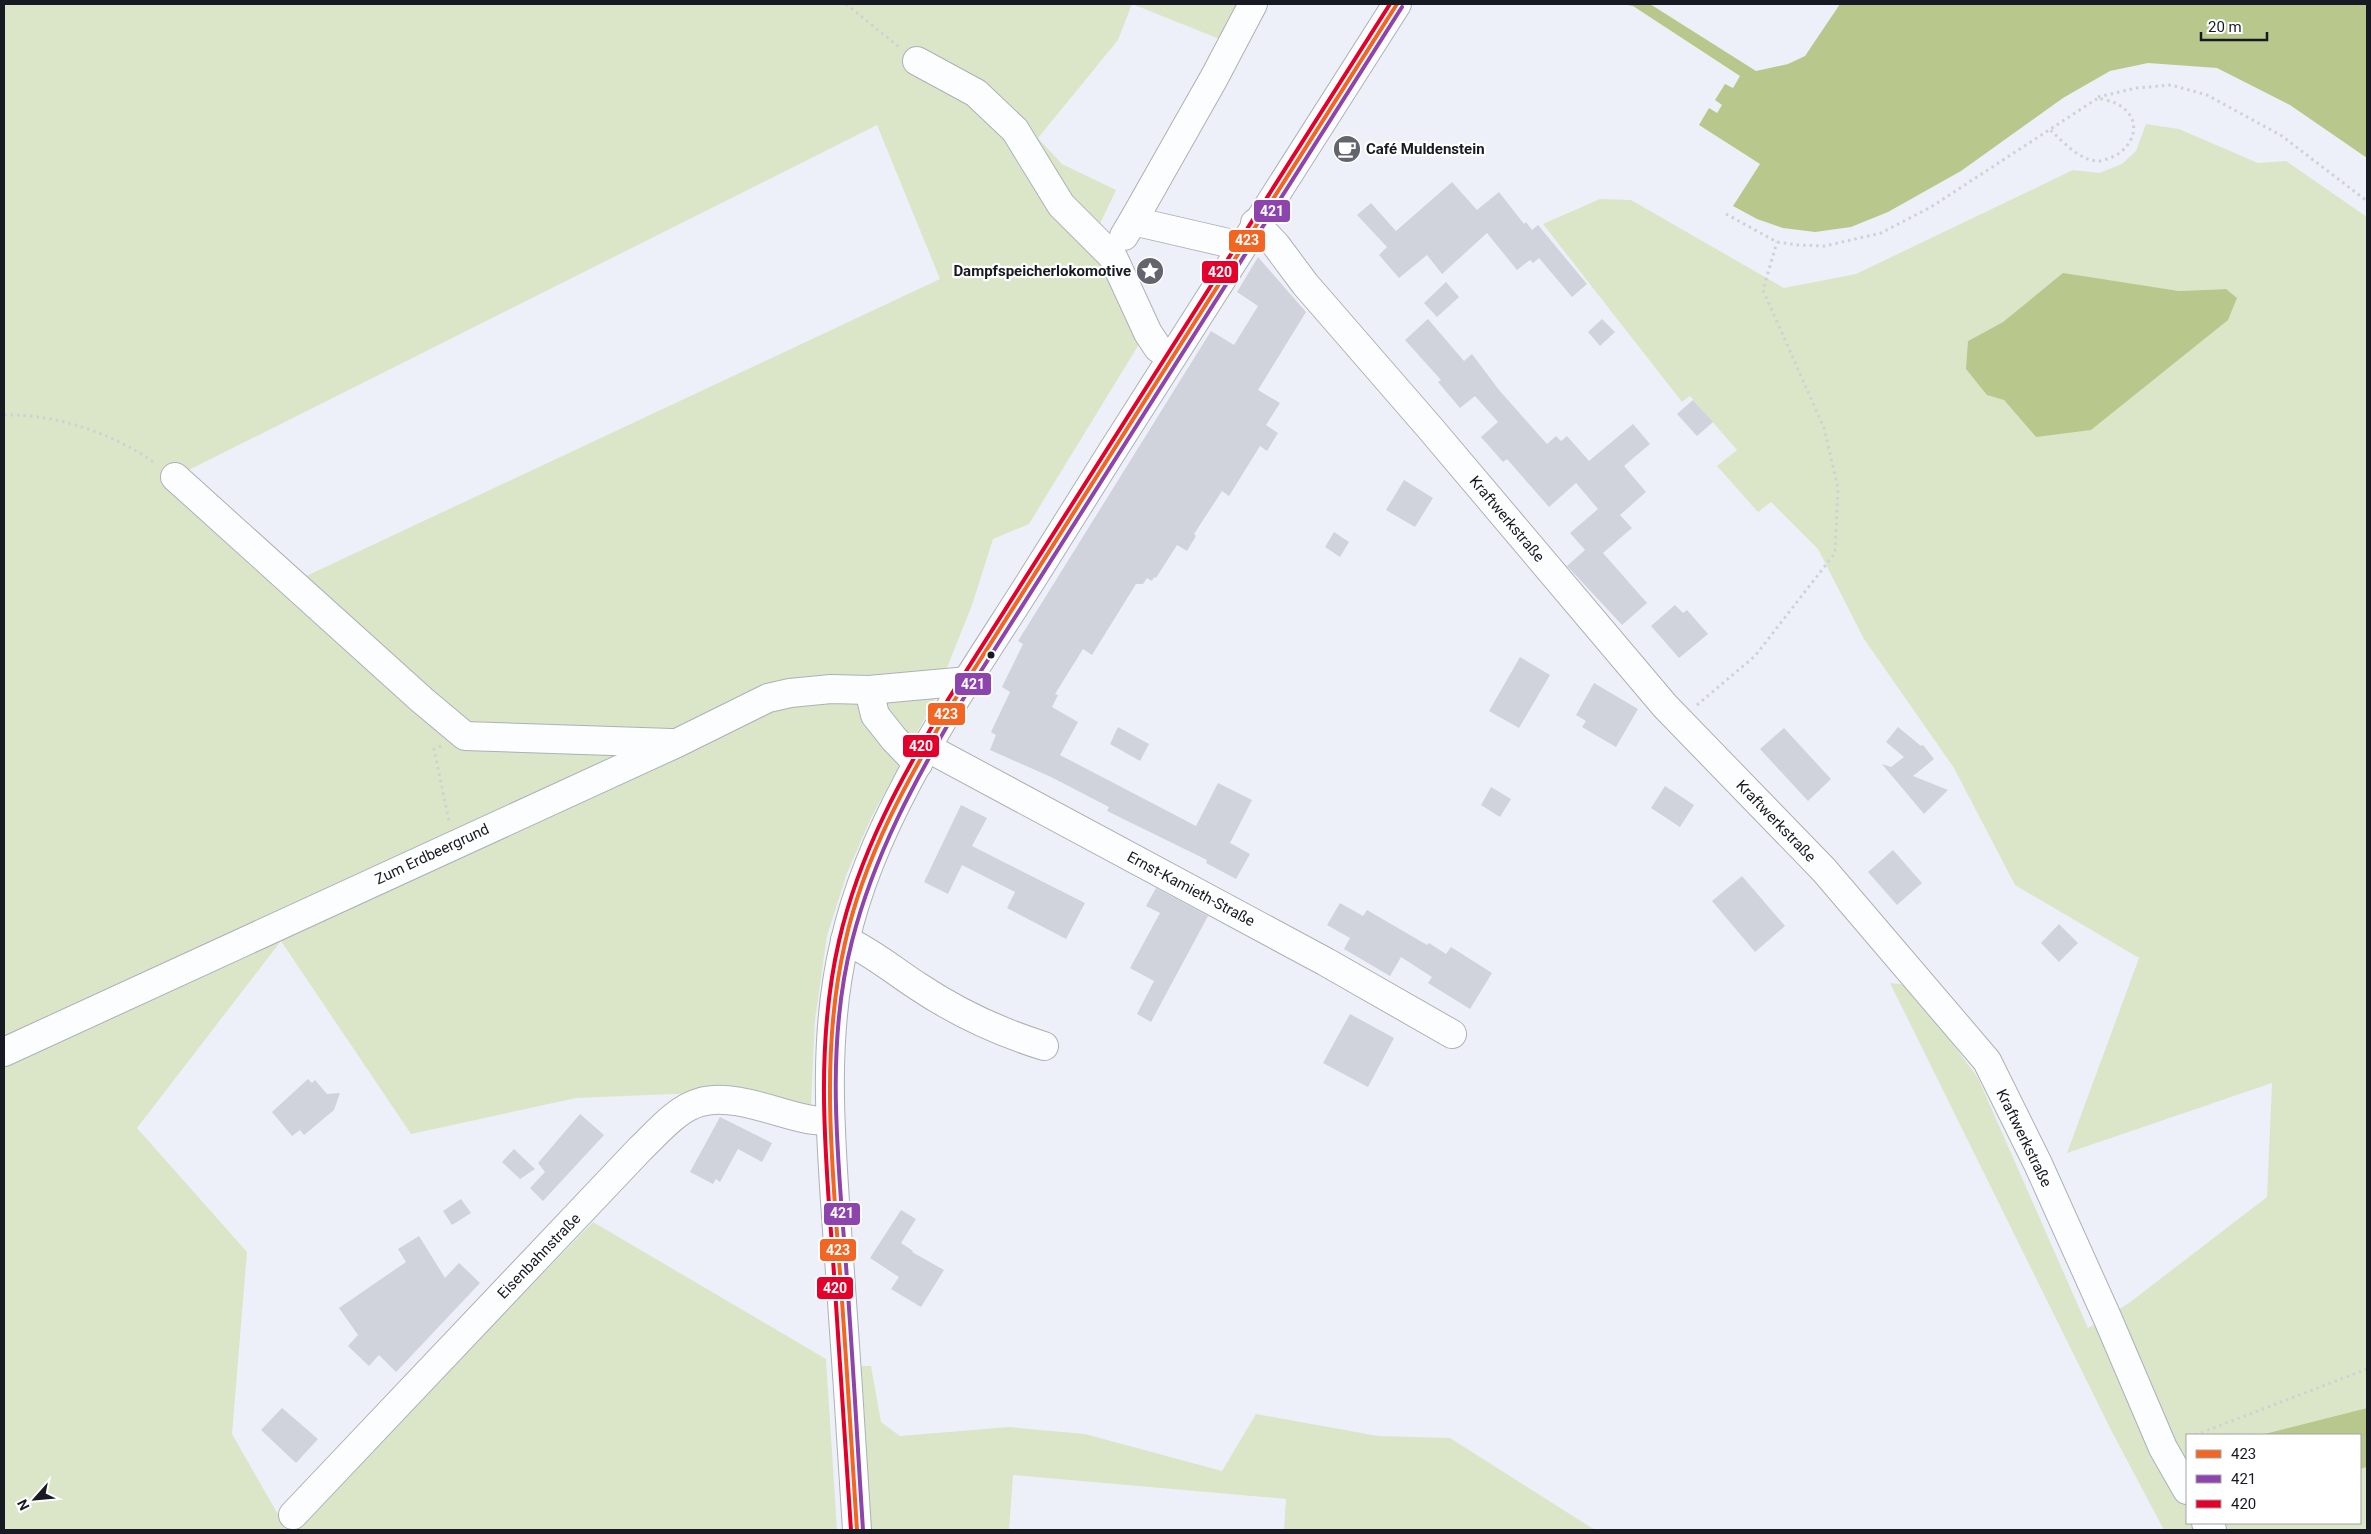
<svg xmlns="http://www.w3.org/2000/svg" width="2371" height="1534" viewBox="0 0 2371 1534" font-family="Roboto,sans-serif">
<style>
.green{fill:#dbe6c8;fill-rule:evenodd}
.water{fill:#b8c88c}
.building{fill:#d0d3dc}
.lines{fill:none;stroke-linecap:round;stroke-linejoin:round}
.minor-casing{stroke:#adb0b7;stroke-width:30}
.major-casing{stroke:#adb0b7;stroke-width:30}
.path{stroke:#d1d1d4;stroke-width:3;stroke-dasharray:2.5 4;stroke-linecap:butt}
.minor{stroke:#fcfdfe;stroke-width:28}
.major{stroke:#fcfdfe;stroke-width:28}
.bus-1-casing{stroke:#fff;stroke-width:8}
.bus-2-casing{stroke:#fff;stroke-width:8}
.bus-3-casing{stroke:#fff;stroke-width:8}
.bus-1{stroke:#f26522;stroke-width:4}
.bus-2{stroke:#8e44ad;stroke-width:4}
.bus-3{stroke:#e4002b;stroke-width:4}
.bus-dot{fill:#171a23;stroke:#fff;stroke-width:2}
.labels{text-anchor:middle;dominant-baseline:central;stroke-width:4.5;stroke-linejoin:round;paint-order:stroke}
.poi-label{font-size:15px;font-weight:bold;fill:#171a23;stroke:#fff;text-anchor:start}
.street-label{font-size:15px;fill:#171a23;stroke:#fff}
.line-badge{stroke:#fff;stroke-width:2}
.badge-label{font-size:14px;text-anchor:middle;font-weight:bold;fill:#fff}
</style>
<rect width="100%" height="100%" fill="#edf0f8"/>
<!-- green -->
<g class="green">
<path d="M 4,4 L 1238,4 L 1222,40 L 1132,4 L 1118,40 L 1038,138 L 1062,164 L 1116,190 L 1091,243 L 1141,341 L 1029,524 L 993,539 L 972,605 L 933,703 L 872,816 L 847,873 L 827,936 L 815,1020 L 811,1105 L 700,1093 L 576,1098 L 411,1134 L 281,941 L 137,1128 L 247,1252 L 232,1434 L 287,1530 L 4,1530 ZM 877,125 L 940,279 L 287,585 L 167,481 Z"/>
<path d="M 2146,124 L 2179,129 L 2258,163 L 2286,161 L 2367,217 L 2367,1408 L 2260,1435 L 2187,1435 L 2187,1523 L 2360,1523 L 2360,1469 L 2367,1467 L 2367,1530 L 2164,1530 L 2111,1430 L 1890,983 L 1909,985 L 1978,1078 L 2088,1328 L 2129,1303 L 2267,1197 L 2272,1083 L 2067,1153 L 2139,958 L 2015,885 L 1954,768 L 1864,639 L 1818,549 L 1771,502 L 1758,512 L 1717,466 L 1737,450 L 1690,396 L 1682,402 L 1543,224 L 1600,199 L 1631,200 L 1784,288 L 1856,274 L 2073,170 L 2099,173 L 2122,164 L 2136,151 ZM 2063,274 L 2179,291 L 2226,289 L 2036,437 L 2004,400 L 1968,341 L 2003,322 Z"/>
<polygon points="593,1222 826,1359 837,1530 293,1530"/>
<polygon points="858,1366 871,1366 881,1422 900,1436 1009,1427 1085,1434 1222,1471 1256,1414 1378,1436 1450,1438 1595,1530 1284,1530 1286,1499 1013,1475 1009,1530 869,1530"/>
</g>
<!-- water -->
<g class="water">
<polygon points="1622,4 1650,4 1756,71 1788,64 1805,56 1840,4 2367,4 2367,158 2290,105 2217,68 2148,63 2110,71 2063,98 1961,171 1888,212 1851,227 1815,232 1783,228 1757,219 1733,206 1760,164 1699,125 1709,108 1717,113 1722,105 1715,100 1725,84 1733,88 1740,76 1633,6"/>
<polygon points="2063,273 2179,291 2226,289 2237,298 2228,320 2091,430 2036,437 2004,400 1987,395 1966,369 1968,341 2003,322"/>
<polygon points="2367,1408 2367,1467 2360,1469 2360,1435 2260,1435"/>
</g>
<!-- building -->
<g class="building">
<polygon points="1452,182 1477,210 1499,192 1524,224 1526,222 1532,230 1538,225 1587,284 1572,297 1539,258 1533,263 1530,260 1517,270 1487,233 1442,274 1427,255 1399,278 1379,255 1387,247 1357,215 1371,203 1396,231"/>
<polygon points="1258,257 1306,312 1258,390 1280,403 1266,425 1278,433 1267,451 1260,446 1229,496 1222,491 1194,534 1196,536 1187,551 1177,545 1156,578 1154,577 1152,581 1147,578 1143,584 1136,584 1092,655 1083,649 1055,694 1058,695 1052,707 1078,722 1060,755 1196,826 1218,783 1252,800 1230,843 1250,854 1236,879 1206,863 1207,860 1107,811 1109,807 1051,777 990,750 996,735 991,732 1010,692 1002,687 1023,644 1018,641 1211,331 1234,345 1258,306 1237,292"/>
<polygon points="1446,282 1459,297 1437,317 1424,303"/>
<polygon points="1428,319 1464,361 1472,354 1499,390 1547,444 1556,436 1561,441 1567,436 1589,461 1633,424 1650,444 1624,466 1646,492 1620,515 1632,528 1603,553 1647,603 1622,625 1567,566 1585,550 1570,533 1598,509 1576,483 1549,507 1507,459 1503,462 1481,437 1498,422 1475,396 1460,408 1438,382 1441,380 1405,340"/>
<polygon points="1602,319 1615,332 1600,346 1588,332"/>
<polygon points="1693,400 1713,422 1697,436 1677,414"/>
<polygon points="1404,480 1433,498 1415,527 1386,510"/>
<polygon points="1334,532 1349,542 1340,557 1325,547"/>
<polygon points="1675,605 1683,613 1687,610 1708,634 1679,658 1651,626"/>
<polygon points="1520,657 1550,675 1519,728 1489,711"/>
<polygon points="1594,683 1638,709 1616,747 1582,727 1586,721 1576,715"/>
<polygon points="1118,727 1149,744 1140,761 1110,744"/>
<polygon points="1898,727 1921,746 1923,745 1934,759 1913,776 1948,790 1924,814 1882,764 1891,767 1904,757 1886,742"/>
<polygon points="1784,728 1831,779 1808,801 1760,749"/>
<polygon points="1665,786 1694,805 1680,827 1651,808"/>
<polygon points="1491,787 1511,799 1500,817 1481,805"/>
<polygon points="961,805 987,818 972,846 1085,903 1066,939 1007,908 1015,892 962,865 948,894 924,882"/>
<polygon points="1893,850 1922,883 1897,905 1868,872"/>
<polygon points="1742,876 1785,926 1755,952 1712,901"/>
<polygon points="1156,888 1208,916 1151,1022 1137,1014 1154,981 1130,968 1160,913 1146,906"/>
<polygon points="1340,903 1363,916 1367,910 1427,945 1429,943 1446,954 1451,947 1492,973 1470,1009 1428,983 1432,977 1401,957 1390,976 1344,949 1350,938 1327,925"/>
<polygon points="2059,924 2078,943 2059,962 2041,943"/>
<polygon points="1350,1014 1394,1038 1368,1087 1323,1063"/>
<polygon points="308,1079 312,1083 315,1080 327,1094 340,1093 334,1110 304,1135 300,1130 292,1136 272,1112"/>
<polygon points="580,1114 604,1135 543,1201 530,1188 545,1172 538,1163"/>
<polygon points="720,1117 772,1143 762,1162 738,1149 720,1182 716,1179 713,1184 690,1172"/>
<polygon points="514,1149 535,1169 520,1179 502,1162"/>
<polygon points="461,1199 471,1213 452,1225 443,1211"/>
<polygon points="901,1210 916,1219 901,1243 913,1251 912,1252 944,1270 921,1307 891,1289 899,1277 870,1258"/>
<polygon points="419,1236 445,1278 459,1263 480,1283 396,1372 379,1355 369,1366 348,1346 358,1335 339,1308 406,1262 398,1249"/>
<polygon points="282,1408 318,1439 296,1463 261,1430"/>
</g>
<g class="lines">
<defs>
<g id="minor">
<polyline points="917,61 976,93 1015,130 1061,205 1113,257 1148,333 1158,348 1171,356"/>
<polyline points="1133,221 1214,78 1253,4"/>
<polyline points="1255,223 1276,245 1305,284 1430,428 1665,706 1824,870 1987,1061 2038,1164 2107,1317 2163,1448 2187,1490"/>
<polyline points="1124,236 1133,221 1224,242 1238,250"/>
<polyline points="175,477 422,700 465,736 671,743"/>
<polyline points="869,690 875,715 894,739 918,764"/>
<polyline points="928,748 1326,962 1452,1034"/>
<path d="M 845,940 C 872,952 894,971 919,987 C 958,1013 999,1032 1044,1046"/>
<polyline points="4,1052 677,743 768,698 790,693 831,689 869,690 968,681"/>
<path d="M 293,1515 L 640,1149 C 657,1133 677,1108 701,1102 C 733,1093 776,1113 807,1119 C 815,1121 823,1120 830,1121"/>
<polyline points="2206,1523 2212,1530"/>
</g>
<path id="major" d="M 857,1530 C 851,1435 845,1339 838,1244 C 831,1143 821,1040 845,941 C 875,808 968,682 1039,568 C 1157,379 1277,191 1397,4"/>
</defs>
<!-- minor casing -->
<use href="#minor" class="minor-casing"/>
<!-- major casing -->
<use href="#major" class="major-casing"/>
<!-- path -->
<g class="path">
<polyline points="846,4 899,47"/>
<polyline points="2098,97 2136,88 2171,85 2207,95 2282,136 2367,201"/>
<path d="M 1726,214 L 1777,242 L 1798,245 L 1825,246 L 1881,233 L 1931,207 L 2098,98 C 2104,100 2113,101 2119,105 C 2146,121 2132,152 2107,159 C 2103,160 2099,162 2096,161 C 2076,158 2063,141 2049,129"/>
<path d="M 4,415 C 57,414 112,433 155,463"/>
<polyline points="1697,705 1755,656 1835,553 1838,488 1824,428 1763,290 1777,242"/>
<polyline points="441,746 434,749 449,821"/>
<polyline points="2195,1435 2367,1369"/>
</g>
<!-- minor -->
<use href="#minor" class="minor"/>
<!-- major -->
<use href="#major" class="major"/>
<defs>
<path id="bus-1" d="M 857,1530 C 851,1440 846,1350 839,1260 C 831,1154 821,1047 845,943 C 864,856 909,777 954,701 L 1397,4"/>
<path id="bus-2" d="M 863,1530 C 857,1437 852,1344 845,1252 C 837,1149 826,1042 852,941 C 874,855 915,780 960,704 L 1402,7"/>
<path id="bus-3" d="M 851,1530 C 845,1440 839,1349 833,1259 C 825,1153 815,1045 839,941 C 859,853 903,774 949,698 L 1390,4"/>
</defs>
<!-- bus-1 casing -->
<use href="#bus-1" class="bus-1-casing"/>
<!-- bus-2 casing -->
<use href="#bus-2" class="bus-2-casing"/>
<!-- bus-3 casing -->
<use href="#bus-3" class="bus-3-casing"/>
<!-- bus-1 -->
<use href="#bus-1" class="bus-1"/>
<!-- bus-2 -->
<use href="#bus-2" class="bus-2"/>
<!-- bus-3 -->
<use href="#bus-3" class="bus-3"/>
</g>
<!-- icons -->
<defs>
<symbol id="cafe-disc" viewBox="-11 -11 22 22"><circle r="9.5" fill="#62656e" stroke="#fff"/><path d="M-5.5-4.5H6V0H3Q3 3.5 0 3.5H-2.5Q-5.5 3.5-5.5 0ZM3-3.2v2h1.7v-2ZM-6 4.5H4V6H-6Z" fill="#fff"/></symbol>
<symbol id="sight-disc" viewBox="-11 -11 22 22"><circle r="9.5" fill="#62656e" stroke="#fff"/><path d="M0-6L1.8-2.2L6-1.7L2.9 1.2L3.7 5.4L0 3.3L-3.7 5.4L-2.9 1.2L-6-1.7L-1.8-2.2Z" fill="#fff"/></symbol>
</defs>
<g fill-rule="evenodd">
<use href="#cafe-disc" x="1331" y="133" width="32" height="32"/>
<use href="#sight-disc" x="1134" y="255" width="32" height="32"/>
</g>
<!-- markers -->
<circle class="bus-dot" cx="991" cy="655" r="4.5"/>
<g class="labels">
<!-- poi labels -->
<g class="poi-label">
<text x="1366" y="149">Café Muldenstein</text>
<text x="1131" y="271" text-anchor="end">Dampfspeicherlokomotive</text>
</g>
<!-- street labels -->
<g class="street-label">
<text transform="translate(1507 519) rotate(50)">Kraftwerkstraße</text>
<text transform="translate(1776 821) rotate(46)">Kraftwerkstraße</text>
<text transform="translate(432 854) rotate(-25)">Zum Erdbeergrund</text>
<text transform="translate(1191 889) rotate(28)">Ernst-Kamieth-Straße</text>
<text transform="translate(2024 1138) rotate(64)">Kraftwerkstraße</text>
<text transform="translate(539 1256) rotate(-46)">Eisenbahnstraße</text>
</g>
</g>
<g class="line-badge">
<rect x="1253" y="199" width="38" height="24" rx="5" fill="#8e44ad"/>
<rect x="1228" y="229" width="38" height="24" rx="5" fill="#f26522"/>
<rect x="1201" y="260" width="38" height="24" rx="5" fill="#e4002b"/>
<rect x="954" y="672" width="38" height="24" rx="5" fill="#8e44ad"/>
<rect x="927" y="702" width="39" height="24" rx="5" fill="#f26522"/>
<rect x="902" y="734" width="38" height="24" rx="5" fill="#e4002b"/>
<rect x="823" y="1202" width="38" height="24" rx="5" fill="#8e44ad"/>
<rect x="819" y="1238" width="38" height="24" rx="5" fill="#f26522"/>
<rect x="816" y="1276" width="38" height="24" rx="5" fill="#e4002b"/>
</g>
<g class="badge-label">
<text x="1272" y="216">421</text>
<text x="1247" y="245">423</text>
<text x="1220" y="277">420</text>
<text x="973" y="689">421</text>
<text x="946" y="719">423</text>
<text x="921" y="751">420</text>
<text x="842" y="1218">421</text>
<text x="838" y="1255">423</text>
<text x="835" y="1293">420</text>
</g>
<!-- border -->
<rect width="2371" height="1534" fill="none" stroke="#171a23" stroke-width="10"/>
<!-- legend -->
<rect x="2186" y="1434" width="175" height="90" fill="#ffffff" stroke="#a2a3a7"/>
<rect x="2196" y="1450" width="25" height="8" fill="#f26522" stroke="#a2a3a7"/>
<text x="2231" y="1459" font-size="15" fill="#171a23">423</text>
<rect x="2196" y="1475" width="25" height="8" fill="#8e44ad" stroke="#a2a3a7"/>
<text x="2231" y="1484" font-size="15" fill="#171a23">421</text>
<rect x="2196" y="1500" width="25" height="8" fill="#e4002b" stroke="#a2a3a7"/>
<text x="2231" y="1509" font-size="15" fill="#171a23">420</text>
<!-- north arrow -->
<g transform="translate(35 1499) rotate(243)" stroke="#ffffff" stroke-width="4" paint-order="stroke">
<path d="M0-4L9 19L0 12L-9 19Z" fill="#171a23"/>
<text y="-8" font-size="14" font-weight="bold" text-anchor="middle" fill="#171a23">N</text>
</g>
<!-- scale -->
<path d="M2201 32v8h66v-8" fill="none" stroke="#171a23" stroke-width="2.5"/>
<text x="2208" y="32" font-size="15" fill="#171a23" stroke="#ffffff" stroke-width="4" paint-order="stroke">20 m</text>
</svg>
